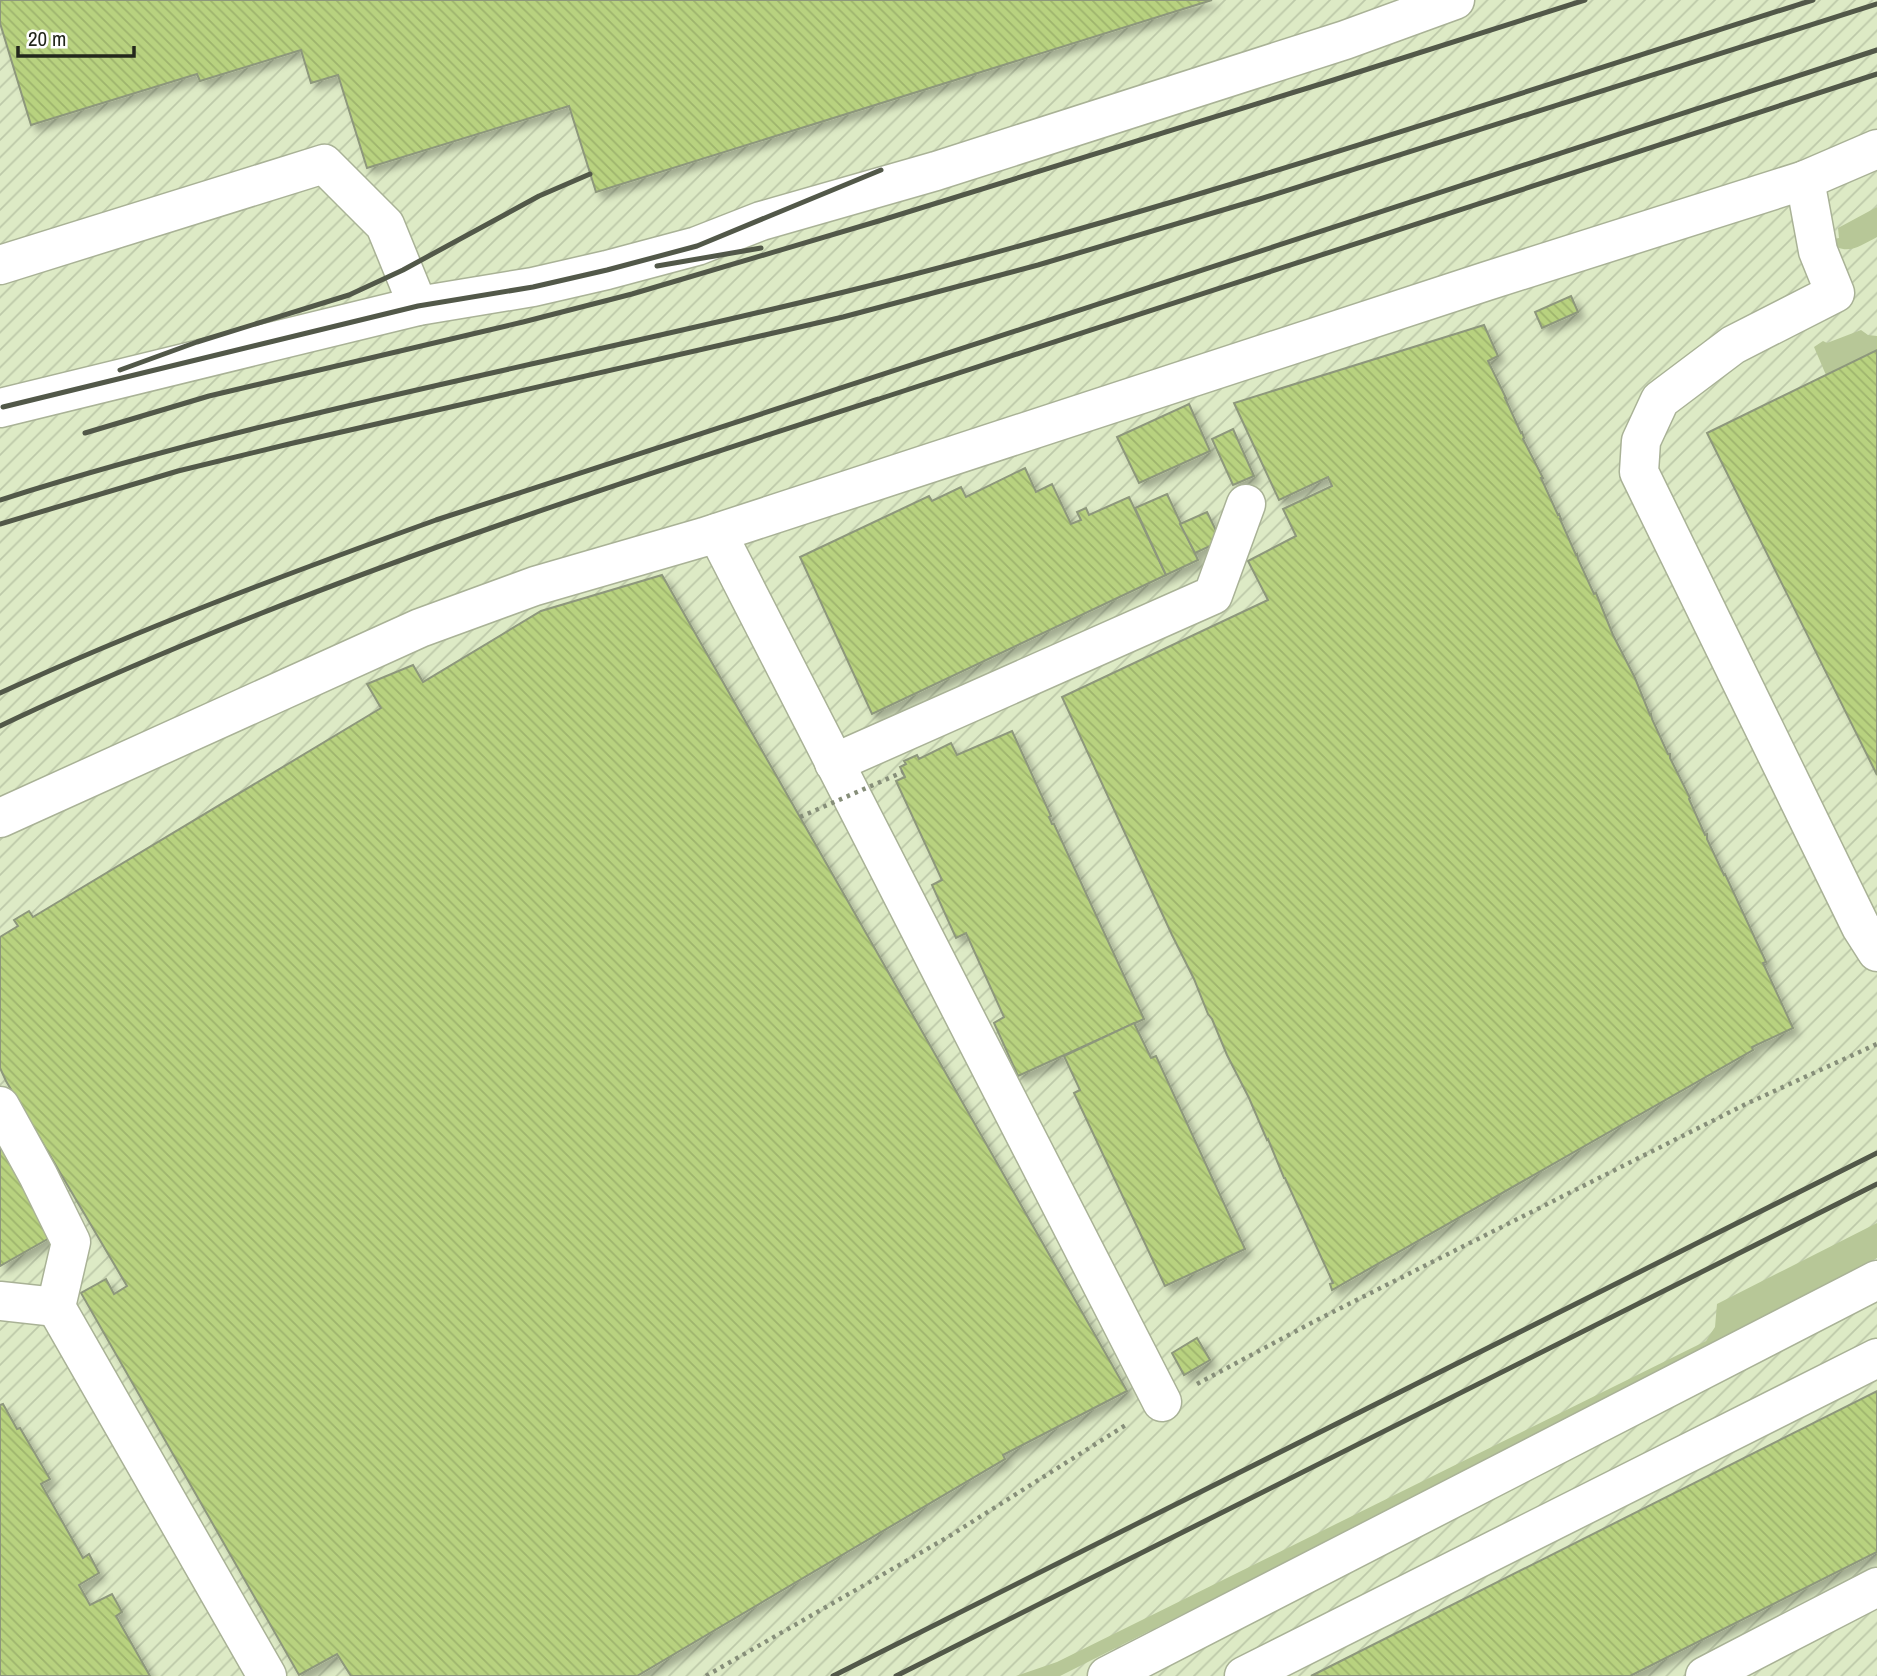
<svg xmlns="http://www.w3.org/2000/svg" width="1877" height="1676" viewBox="0 0 1877 1676" font-family="'Archivo Narrow',sans-serif">
<style>
.industrial{fill:url(#industrial-furrows)}
.grass{fill:#b7c797}
.building{fill:url(#building-back-hatch);stroke:#8d977b;stroke-width:2;filter:url(#shadow)}
.lines{fill:none;stroke-linecap:round;stroke-linejoin:round}
.minor-casing{stroke:#a9b296;stroke-width:41}
.path{stroke:#868e79;stroke-width:4.5;stroke-dasharray:3.5 5;stroke-linecap:butt}
.minor{stroke:#fff;stroke-width:38}
.rail{stroke:#525849;stroke-width:5}
.path-bridge{stroke:#868e79;stroke-width:4.5;stroke-dasharray:3.5 5;stroke-linecap:butt}
</style>
<defs>
<pattern id="industrial-furrows" width="10" height="10" patternUnits="userSpaceOnUse" patternTransform="scale(1.75)"><rect width="10" height="10" fill="#ddeac5"/><path d="M-1 1l2-2M0 10L10 0M9 11l2-2" fill="none" stroke="#bdc9a9"/></pattern>
<pattern id="building-back-hatch" width="6" height="6" patternUnits="userSpaceOnUse" patternTransform="scale(1.75)"><rect width="6" height="6" fill="#b8d27f"/><path d="M-1 5l2 2M0 0l6 6M5-1l2 2" fill="none" stroke="#9eb46d"/></pattern>
<filter id="shadow"><feDropShadow dx="6" dy="6" stdDeviation="3.5" flood-color="#0004"/></filter>
</defs>
<rect width="100%" height="100%" fill="#e8f3d5"/>
<!-- industrial -->
<rect class="industrial" x="0" y="0" width="1877" height="1676"/>
<!-- grass -->
<g class="grass">
<path d="M 1877,207 L 1877,237 C 1860,246 1844,258 1829,240 L 1839,238 L 1838,228 Z"/>
<polygon points="1861,330 1868,335 1877,336 1877,350 1826,375 1814,347 1823,341 1827,343"/>
<polygon points="1877,1223 1877,1258 1756,1326 1060,1676 1016,1676 1057,1662 1706,1341 1715,1327 1717,1304"/>
</g>
<!-- building -->
<g class="building">
<polygon points="0,0 1212,0 596,192 569,106 367,168 338,75 311,83 301,50 200,81 197,74 31,125 0,23"/>
<polygon points="1571,296 1578,312 1542,328 1535,312"/>
<polygon points="1484,325 1498,356 1488,361 1506,398 1505,398 1521,433 1522,432 1524,438 1523,439 1543,478 1541,478 1558,515 1559,514 1561,519 1560,519 1576,555 1577,554 1578,559 1594,594 1596,593 1613,635 1635,678 1650,715 1651,714 1652,719 1668,754 1670,754 1670,758 1690,798 1689,799 1705,835 1707,834 1707,839 1724,875 1725,874 1766,962 1763,963 1793,1028 1752,1047 1753,1050 1332,1290 1330,1284 1333,1283 1285,1178 1284,1178 1268,1139 1267,1140 1249,1098 1227,1055 1212,1019 1208,1014 1194,979 1172,935 1062,697 1268,600 1248,561 1296,536 1283,509 1332,486 1328,477 1279,500 1234,403"/>
<polygon points="1877,350 1877,775 1707,433"/>
<polygon points="1189,404 1210,451 1139,483 1117,437"/>
<polygon points="1233,429 1254,476 1233,485 1212,439"/>
<polygon points="1025,468 1036,492 1052,484 1071,524 1081,520 1077,512 1086,508 1089,515 1129,497 1166,575 872,714 800,557 929,496 932,501 961,487 966,497"/>
<polygon points="1167,494 1198,560 1166,575 1135,508"/>
<polygon points="1207,512 1221,541 1195,553 1180,524"/>
<polygon points="662,575 1127,1391 1003,1455 1005,1459 637,1676 351,1676 337,1654 299,1675 81,1293 106,1279 114,1294 127,1286 6,1081 0,1068 0,937 18,926 14,920 29,911 33,917 381,708 367,684 413,665 423,682 541,611"/>
<polygon points="1012,731 1051,816 1049,817 1052,824 1054,824 1144,1019 1018,1076 994,1023 1004,1017 966,933 956,938 932,885 942,880 896,781 905,777 900,767 906,764 904,761 917,755 919,759 951,743 957,755"/>
<polygon points="1134,1023 1151,1058 1156,1056 1245,1249 1165,1286 1074,1093 1080,1090 1064,1056"/>
<polygon points="0,1144 53,1236 0,1266"/>
<polygon points="1197,1338 1210,1360 1184,1375 1172,1353"/>
<polygon points="1877,1391 1877,1552 1630,1676 1311,1676"/>
<polygon points="3,1404 17,1429 20,1428 50,1479 41,1484 83,1558 89,1554 99,1573 79,1585 90,1605 112,1594 122,1612 116,1616 150,1676 0,1676 0,1405"/>
</g>
<g class="lines">
<defs>
<g id="minor">
<polyline points="1805,180 1818,251 1835,293 1733,345 1660,400 1641,441 1639,472 1861,927 1877,952"/>
<polyline points="0,265 324,164 385,225 418,306"/>
<polyline points="0,408 418,306 533,287 607,270 697,246 761,221 936,171 1345,40 1455,0"/>
<polyline points="717,533 1162,1402"/>
<polyline points="834,763 1213,595 1246,504"/>
<polyline points="0,818 420,628 535,586 704,537 1487,281 1805,180 1877,149"/>
<polyline points="0,1106 38,1175 71,1242 56,1307 267,1676"/>
<polyline points="0,1301 56,1307"/>
<polyline points="1107,1676 1877,1280"/>
<polyline points="1244,1676 1877,1358"/>
<polyline points="1705,1676 1877,1587"/>
</g>
</defs>
<!-- minor casing -->
<use href="#minor" class="minor-casing"/>
<!-- path -->
<g class="path">
<polyline points="1197,1384 1313,1322 1746,1104 1877,1044"/>
<polyline points="706,1676 948,1537 1129,1423"/>
</g>
<!-- minor -->
<use href="#minor" class="minor"/>
<!-- rail -->
<g class="rail">
<polyline points="657,266 761,248"/>
<polyline points="120,370 197,342 349,295 403,270 539,196 590,174"/>
<polyline points="3,407 418,306 533,287 607,270 697,246 881,170"/>
<polyline points="85,433 209,396 523,322 632,294 882,220 1324,83 1585,0"/>
<path d="M 0,500 C 295,406 601,355 900,278 C 1208,198 1510,96 1813,0"/>
<polyline points="0,524 178,471 289,444 843,317 1038,265 1260,199 1877,4"/>
<path d="M 0,693 C 142,628 289,573 436,520 L 1877,50"/>
<path d="M 0,726 C 60,697 121,671 183,645 C 411,550 644,475 879,399 C 1212,291 1545,183 1877,74"/>
<polyline points="833,1676 1877,1153"/>
<polyline points="896,1676 1877,1184"/>
</g>
<!-- path-bridge -->
<polyline class="path-bridge" points="800,817 903,772"/>
</g>
<!-- scale -->
<path d="M18 46v10h116v-10" fill="none" stroke="#23271c" stroke-width="3.5"/>
<text x="28" y="46" font-size="21" fill="#23271c" stroke="#ffffff" stroke-width="5" paint-order="stroke">20 m</text>
</svg>
